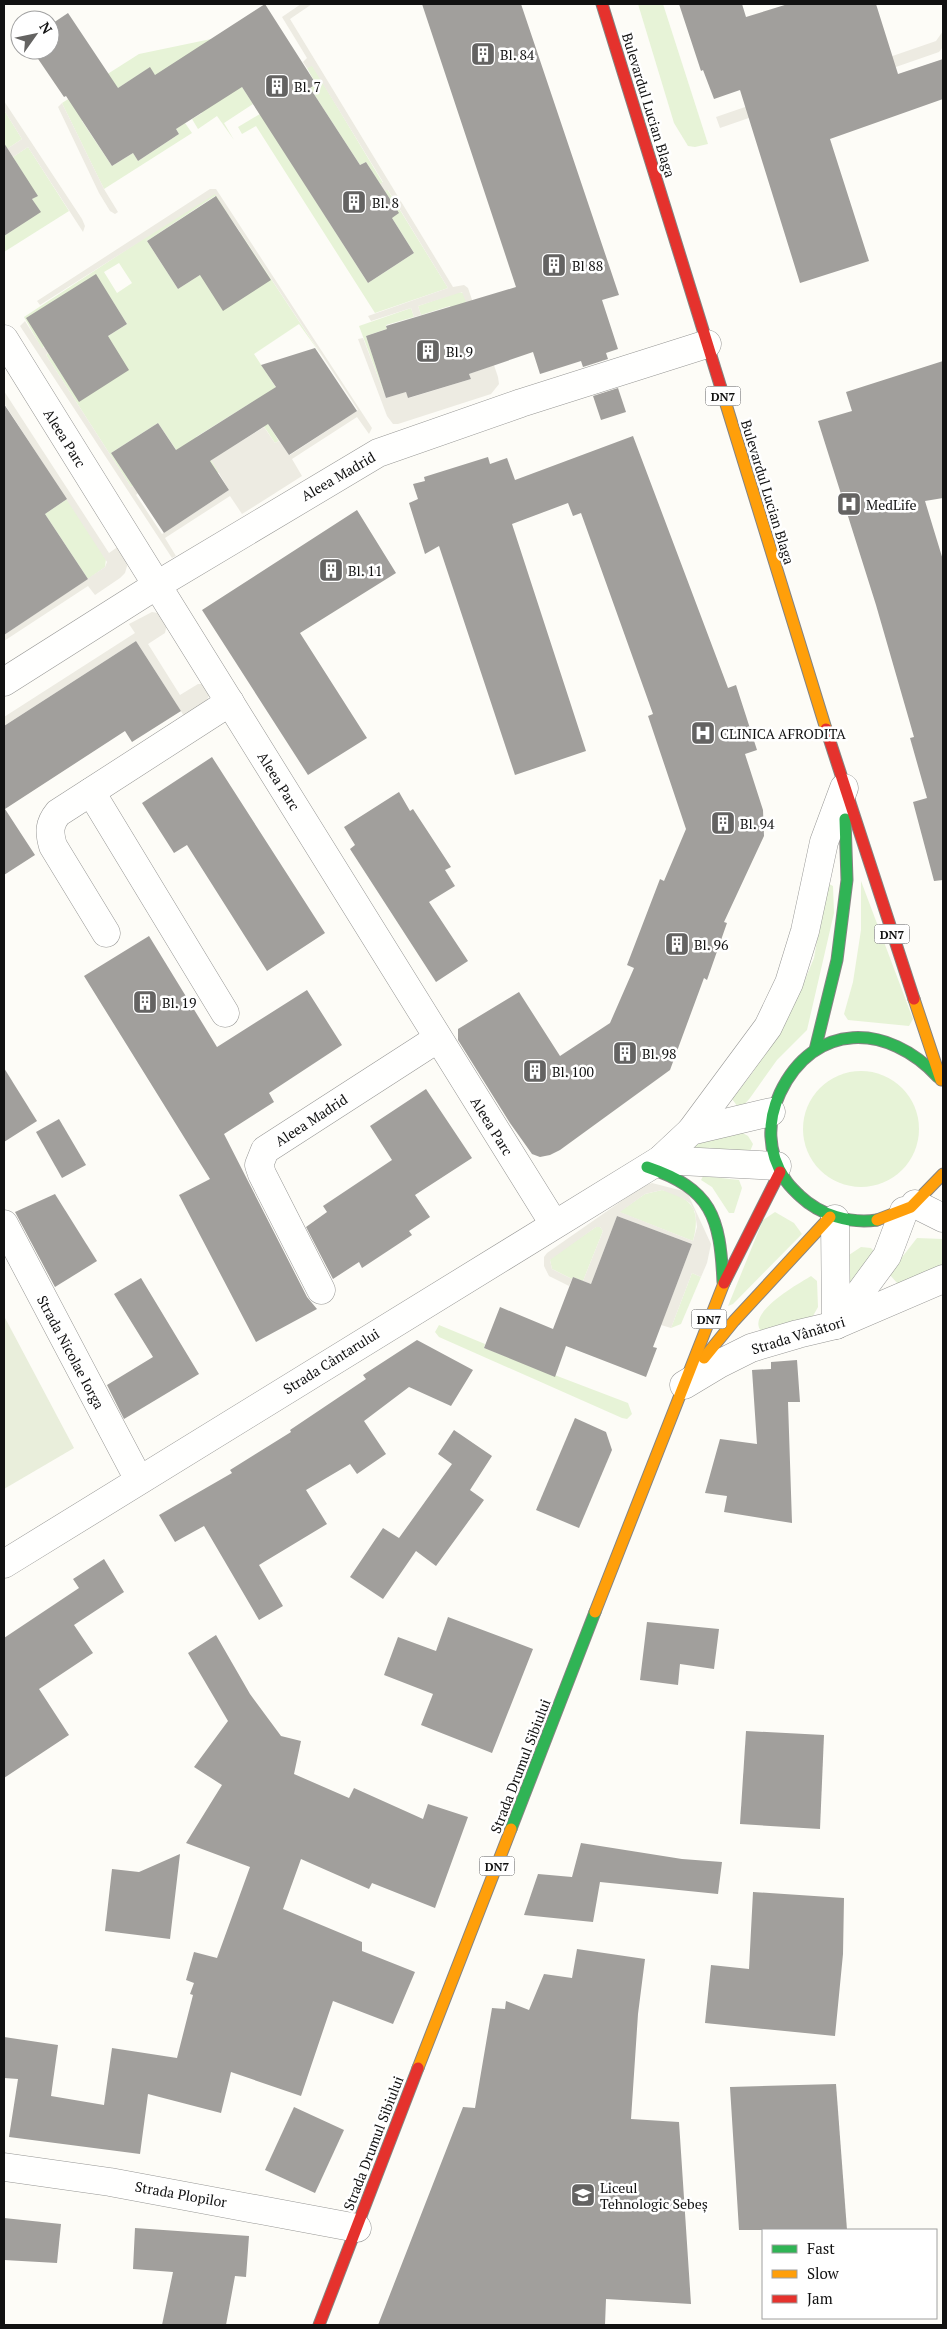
<svg xmlns="http://www.w3.org/2000/svg" width="947" height="2329" viewBox="0 0 947 2329" font-family="'PT Serif',serif">
<style>
.green{fill:#e7f3d7;fill-rule:evenodd}
.cemetery{fill:#e9eedb}
.plaza{fill:#edebe2;fill-rule:evenodd}
.building{fill:#a19f9c}
.lines{fill:none;stroke-linecap:round;stroke-linejoin:round}
.street-casing{stroke:#979795;stroke-width:29}
.fast-casing{stroke:#858482;stroke-width:13}
.slow-casing{stroke:#858482;stroke-width:13}
.jam-casing{stroke:#858482;stroke-width:13}
.street{stroke:#fffffe;stroke-width:28}
.fast{stroke:#30b455;stroke-width:11}
.slow{stroke:#ff9f0a;stroke-width:11}
.jam{stroke:#e5322d;stroke-width:11}
.labels{text-anchor:middle;dominant-baseline:central;stroke-width:5;stroke-linejoin:round;paint-order:stroke}
.shield{fill:#fff;stroke:#585858;stroke-width:1}
.shield-label{font-size:12px;font-weight:bold;fill:#111}
.poi-label{font-size:14px;fill:#111;stroke:#fff;text-anchor:start}
.street-label{font-size:14px;fill:#111;stroke:#fff}
</style>
<rect width="100%" height="100%" fill="#fdfcf7"/>
<!-- green -->
<g class="green">
<polygon points="638,4 663,4 708,144 695,147 688,146 674,123"/>
<polygon points="211,39 253,104 224,123 234,140 217,116 198,129 192,119 202,113 155,75 149,68 92,105 82,121 112,166 133,153 138,161 179,134 176,129 185,123 192,133 104,189 62,103 139,54"/>
<polygon points="312,65 383,183 380,184 366,162 360,165 310,88 316,84 307,68"/>
<polygon points="4,110 22,139 7,149 4,143"/>
<polygon points="260,114 368,283 414,253 392,218 384,191 387,189 448,288 375,313 256,126 242,134 238,127"/>
<polygon points="28,147 69,211 4,252 4,236 40,212 32,199 37,196 13,157"/>
<path d="M 213,193 L 217,195 L 239,230 L 215,196 L 147,241 L 178,289 L 200,275 L 240,232 L 322,356 L 299,324 L 254,354 L 277,389 L 255,404 L 279,441 L 275,443 L 249,404 L 196,437 L 219,472 L 218,473 L 181,457 L 158,423 L 111,453 L 133,486 L 131,487 L 46,355 L 48,353 L 79,401 L 108,336 L 127,324 L 96,275 L 42,349 L 24,317 ZM 119,263 L 132,283 L 117,293 L 104,272 Z"/>
<polygon points="459,292 464,293 469,307 452,312 450,306 421,315 418,306"/>
<polygon points="411,308 414,317 386,325 387,329 366,336 386,398 359,326"/>
<polygon points="67,499 106,559 105,567 88,579 45,514"/>
<polygon points="861,881 913,1019 909,1026 848,1020 844,1014 853,982 861,930"/>
<polygon points="827,883 833,886 834,913 807,1030 777,1060 750,1098 744,1105 738,1107 732,1099 753,1072 804,982 814,958"/>
<circle cx="861" cy="1129" r="58"/>
<polygon points="741,1132 748,1136 753,1144 749,1154 690,1151 694,1145"/>
<polygon points="703,1176 739,1180 742,1188 734,1213 729,1213 712,1187 701,1180"/>
<path d="M 662,1190 C 693,1198 701,1210 693,1241 L 619,1212 L 645,1194 Z"/>
<polygon points="775,1212 794,1223 802,1234 733,1304 728,1306 763,1220"/>
<polygon points="596,1227 600,1227 603,1231 583,1281 573,1277 572,1279 552,1269 550,1260 552,1257"/>
<polygon points="917,1238 943,1239 943,1268 898,1284 890,1275 892,1270"/>
<polygon points="861,1247 871,1248 875,1252 842,1303 840,1261"/>
<polygon points="692,1273 701,1277 681,1324 671,1328"/>
<path d="M 811,1276 L 817,1281 L 818,1307 L 813,1316 L 761,1331 C 746,1313 798,1284 811,1276 Z"/>
<polygon points="439,1325 485,1344 484,1348 628,1403 632,1414 627,1419 622,1418 439,1337 435,1332"/>
</g>
<!-- cemetery -->
<polygon class="cemetery" points="4,1316 74,1448 4,1489"/>
<!-- plaza -->
<g class="plaza">
<polygon points="301,4 312,4 290,19 453,287 464,285 468,288 498,377 499,384 491,394 398,424 393,424 387,416 358,339 363,338 386,398 406,392 409,398 471,379 469,374 491,366 462,292 418,306 421,315 414,317 411,308 371,321 368,316 448,288 388,190 384,191 380,184 383,182 312,66 307,68 303,62 307,58 282,17"/>
<polygon points="943,31 943,47 939,52 720,128 716,117 936,41"/>
<polygon points="4,101 82,219 85,226 83,232 28,147 13,157 7,149 22,139 4,110"/>
<polygon points="62,103 104,189 118,212 115,214 110,211 99,193 58,107"/>
<polygon points="210,189 216,189 372,428 369,434 357,417 292,459 302,476 242,514 230,496 165,538 176,556 172,558 20,326 25,321 42,348 45,347 48,353 46,355 131,487 133,486 138,493 136,495 162,534 229,490 211,460 264,427 275,443 279,441 290,455 358,410 215,194 40,305 37,301"/>
<polygon points="4,391 109,553 119,546 126,557 127,566 125,573 120,578 95,595 88,586 4,641 4,635 105,567 107,562 4,403"/>
<polygon points="152,612 158,613 167,624 165,633 148,644 180,695 198,684 202,684 210,693 207,700 184,716 136,641 4,726 4,717 135,633 129,624"/>
<path d="M 652,1183 L 687,1192 L 711,1244 L 707,1263 L 701,1277 L 692,1273 L 671,1328 L 661,1325 L 692,1244 L 617,1216 L 591,1284 L 583,1281 L 603,1231 L 600,1227 L 596,1227 L 550,1260 L 552,1269 L 572,1279 L 569,1286 L 549,1276 L 544,1266 L 544,1257 L 547,1253 L 643,1186 ZM 662,1190 L 682,1198 L 690,1203 L 695,1212 L 697,1227 L 693,1241 L 620,1212 L 645,1194 Z"/>
</g>
<!-- building -->
<g class="building">
<polygon points="265,4 316,84 310,88 360,165 366,162 399,213 392,218 414,253 368,283 242,87 176,129 179,134 138,161 133,153 112,166 66,96 64,97 32,50 50,50 50,25 68,13 118,88 150,67 155,75"/>
<polygon points="422,4 521,4 619,295 602,300 618,349 606,353 608,359 583,367 581,361 540,374 533,352 469,374 471,379 408,398 406,392 386,398 366,336 387,329 386,326 516,287"/>
<polygon points="679,4 742,4 746,17 788,4 876,4 898,74 943,59 943,99 830,139 869,261 800,283 740,90 714,99 703,70 701,71"/>
<polygon points="4,143 38,196 32,199 41,212 4,236"/>
<polygon points="216,196 271,280 223,311 200,275 178,289 147,241"/>
<polygon points="96,274 127,324 108,336 129,370 79,402 26,318"/>
<polygon points="315,348 357,411 289,455 268,424 210,461 229,490 164,533 111,453 158,423 176,450 276,387 261,365"/>
<polygon points="943,361 943,498 925,501 943,560 943,880 934,881 913,802 927,798 910,738 914,737 876,605 818,421 852,411 846,392"/>
<polygon points="618,388 626,412 601,420 593,396"/>
<polygon points="4,404 67,499 45,514 88,579 4,635"/>
<polygon points="633,436 728,688 736,685 757,750 745,754 763,810 764,836 724,922 727,923 707,980 704,978 670,1070 560,1150 550,1155 540,1157 532,1154 510,1123 458,1040 458,1029 519,992 560,1056 610,1023 634,968 627,965 660,879 664,881 686,829 648,716 653,714 581,513 573,516 568,503 512,524 586,751 515,775 439,546 425,554 409,503 418,499 413,484 425,481 424,477 488,457 490,464 507,458 515,480"/>
<polygon points="357,510 396,573 300,633 367,738 308,775 202,610"/>
<polygon points="136,641 181,711 132,742 125,731 5,809 35,855 4,875 4,726"/>
<polygon points="212,757 325,933 267,971 187,845 174,853 142,803"/>
<polygon points="399,792 410,811 413,809 451,867 445,870 455,886 429,902 468,961 436,982 350,849 355,845 344,827"/>
<polygon points="149,936 217,1047 307,990 342,1045 269,1093 274,1102 224,1134 307,1297 317,1309 256,1342 179,1195 210,1179 84,976"/>
<polygon points="4,1068 37,1121 4,1142"/>
<polygon points="426,1089 472,1158 415,1195 430,1217 409,1231 412,1235 362,1268 359,1262 333,1279 306,1227 327,1212 323,1206 392,1160 370,1126"/>
<polygon points="59,1119 86,1165 62,1178 36,1132"/>
<polygon points="55,1194 97,1261 55,1287 15,1212"/>
<polygon points="617,1216 692,1244 653,1347 657,1348 646,1377 566,1346 555,1377 484,1348 500,1307 553,1329 573,1277 591,1284"/>
<polygon points="141,1278 199,1374 124,1419 107,1385 153,1357 114,1294"/>
<polygon points="417,1340 473,1370 451,1406 409,1387 364,1421 386,1454 357,1474 350,1464 306,1490 327,1524 259,1565 283,1606 259,1620 204,1526 175,1542 159,1515 232,1473 230,1470 291,1432 290,1430 366,1379 363,1375"/>
<polygon points="797,1360 800,1402 788,1402 792,1523 724,1512 727,1496 705,1493 720,1439 757,1444 752,1370 771,1369 771,1362"/>
<polygon points="575,1418 606,1432 612,1450 579,1528 536,1510"/>
<polygon points="454,1430 492,1456 470,1490 484,1500 436,1566 416,1551 383,1599 350,1577 383,1528 399,1538 452,1464 438,1454"/>
<polygon points="104,1559 124,1592 74,1625 93,1653 39,1689 69,1735 4,1778 4,1638 79,1588 73,1579"/>
<polygon points="448,1617 533,1649 492,1753 421,1725 433,1694 384,1675 398,1637 436,1651"/>
<polygon points="647,1622 719,1629 714,1669 680,1664 678,1685 640,1680"/>
<polygon points="216,1635 250,1694 281,1736 301,1741 294,1774 349,1798 354,1788 423,1819 428,1804 468,1817 435,1908 372,1883 369,1889 301,1859 283,1909 362,1942 362,1951 415,1972 393,2024 333,2001 301,2096 231,2072 221,2113 148,2094 140,2154 9,2137 18,2079 4,2078 4,2037 58,2045 51,2096 104,2105 112,2048 177,2058 193,1995 190,1994 194,1983 186,1980 194,1952 217,1958 250,1867 186,1843 222,1785 194,1767 228,1721 188,1653"/>
<polygon points="746,1731 824,1735 820,1829 740,1824"/>
<polygon points="581,1843 682,1859 722,1862 718,1894 600,1882 593,1922 524,1915 538,1874 572,1877"/>
<polygon points="180,1854 170,1939 105,1931 112,1869 139,1872"/>
<polygon points="753,1892 844,1898 843,1954 835,2036 705,2023 711,1965 749,1969"/>
<polygon points="577,1949 645,1959 638,2014 631,2119 679,2122 691,2304 606,2299 605,2325 378,2325 463,2107 475,2108 492,2008 505,2009 506,2001 529,2010 544,1974 572,1978"/>
<polygon points="836,2084 847,2230 739,2230 730,2087"/>
<polygon points="294,2107 344,2130 315,2193 265,2170"/>
<polygon points="4,2218 61,2224 57,2263 4,2260"/>
<polygon points="135,2228 249,2236 246,2277 235,2276 226,2325 162,2325 173,2272 133,2269"/>
</g>
<g class="lines">
<defs>
<g id="street">
<polyline points="4,339 554,1224"/>
<polyline points="4,682 157,585 378,453 521,403 707,344"/>
<polyline points="91,792 225,1013"/>
<path d="M 106,933 L 53,846 C 49,832 49,824 58,813 L 230,702"/>
<polyline points="691,1131 768,1027 789,983 805,931 824,842 844,788"/>
<polyline points="660,1160 777,1166"/>
<polyline points="915,1204 943,1218"/>
<polyline points="835,1219 836,1325"/>
<polyline points="4,1224 139,1480"/>
<polyline points="321,1290 262,1174 259,1165 265,1150 437,1039"/>
<polyline points="837,1324 887,1256 904,1211"/>
<polyline points="684,1385 719,1364 751,1348 798,1334 836,1325 943,1279"/>
<polyline points="4,1564 660,1160 691,1131 771,1112"/>
<polyline points="4,2167 110,2182 357,2228"/>
</g>
<g id="fast">
<polyline points="815,1050 837,960 847,880 845,819"/>
<path d="M 647,1167 C 712,1189 720,1217 723,1282"/>
<path d="M 877,1220 C 850,1224 820,1215 800,1196 C 795,1191 788,1185 785,1179 C 767,1152 767,1121 780,1093 C 814,1021 888,1023 938,1077"/>
<polyline points="511,1829 595,1612"/>
</g>
<g id="slow">
<polyline points="721,388 826,729"/>
<polyline points="914,999 941,1080"/>
<polyline points="877,1220 911,1207 943,1174"/>
<polyline points="704,1358 734,1321 830,1217"/>
<polyline points="595,1612 724,1283"/>
<polyline points="418,2068 511,1829"/>
</g>
<g id="jam">
<polyline points="602,4 721,388"/>
<polyline points="826,729 914,999"/>
<polyline points="724,1283 780,1172"/>
<polyline points="319,2325 418,2068"/>
</g>
</defs>
<!-- street casing -->
<use href="#street" class="street-casing"/>
<!-- fast casing -->
<use href="#fast" class="fast-casing"/>
<!-- slow casing -->
<use href="#slow" class="slow-casing"/>
<!-- jam casing -->
<use href="#jam" class="jam-casing"/>
<!-- street -->
<use href="#street" class="street"/>
<!-- fast -->
<use href="#fast" class="fast"/>
<!-- slow -->
<use href="#slow" class="slow"/>
<!-- jam -->
<use href="#jam" class="jam"/>
</g>
<!-- icons -->
<defs>
<symbol id="building-square" viewBox="-11 -11 22 22"><rect x="-9" y="-9" width="18" height="18" rx="4" fill="#646362" stroke="#fff"/><path d="M-4-6H4V6H1V3H-1V6H-4ZM-2.5-4.3h1.7v1.8h-1.7ZM.8-4.3h1.7v1.8H.8ZM-2.5-1h1.7V.8h-1.7ZM.8-1h1.7V.8H.8Z" fill="#fff"/></symbol>
<symbol id="hospital-square" viewBox="-11 -11 22 22"><rect x="-9" y="-9" width="18" height="18" rx="4" fill="#646362" stroke="#fff"/><path d="M-5-5h3v3.5h4V-5h3V5h-3V1.5h-4V5h-3Z" fill="#fff"/></symbol>
<symbol id="university-square" viewBox="-11 -11 22 22"><rect x="-9" y="-9" width="18" height="18" rx="4" fill="#646362" stroke="#fff"/><path d="M0-5L7-2L0 1L-7-2ZM-4 1L0 2.5L4 1V4Q0 6-4 4Z" fill="#fff"/></symbol>
</defs>
<g fill-rule="evenodd">
<use href="#building-square" x="469" y="40" width="28" height="28"/>
<use href="#building-square" x="263" y="72" width="28" height="28"/>
<use href="#building-square" x="340" y="188" width="28" height="28"/>
<use href="#building-square" x="540" y="251" width="28" height="28"/>
<use href="#building-square" x="414" y="337" width="28" height="28"/>
<use href="#hospital-square" x="835" y="490" width="28" height="28"/>
<use href="#building-square" x="317" y="556" width="28" height="28"/>
<use href="#hospital-square" x="689" y="719" width="28" height="28"/>
<use href="#building-square" x="709" y="809" width="28" height="28"/>
<use href="#building-square" x="663" y="930" width="28" height="28"/>
<use href="#building-square" x="131" y="988" width="28" height="28"/>
<use href="#building-square" x="611" y="1039" width="28" height="28"/>
<use href="#building-square" x="521" y="1057" width="28" height="28"/>
<use href="#university-square" x="569" y="2181" width="28" height="28"/>
</g>
<g class="labels">
<!-- shield labels -->
<g class="shield">
<rect x="705.5" y="386.5" width="35" height="19" rx="4"/>
<rect x="874.5" y="924.5" width="35" height="19" rx="4"/>
<rect x="691.5" y="1309.5" width="35" height="19" rx="4"/>
<rect x="479.5" y="1856.5" width="35" height="19" rx="4"/>
</g>
<g class="shield-label">
<text x="723" y="396">DN7</text>
<text x="892" y="934">DN7</text>
<text x="709" y="1319">DN7</text>
<text x="497" y="1866">DN7</text>
</g>
<!-- poi labels -->
<g class="poi-label">
<text x="500" y="54">Bl. 84</text>
<text x="294" y="86">Bl. 7</text>
<text x="372" y="202">Bl. 8</text>
<text x="572" y="265">Bl 88</text>
<text x="446" y="351">Bl. 9</text>
<text x="866" y="504">MedLife</text>
<text x="348" y="570">Bl. 11</text>
<text x="720" y="733">CLINICA AFRODITA</text>
<text x="740" y="823">Bl. 94</text>
<text x="694" y="944">Bl. 96</text>
<text x="162" y="1002">Bl. 19</text>
<text x="642" y="1053">Bl. 98</text>
<text x="552" y="1071">Bl. 100</text>
<text x="600" y="2187">Liceul<tspan x="600" dy="16">Tehnologic Sebeș</tspan></text>
</g>
<!-- street labels -->
<g class="street-label">
<text transform="translate(649 105) rotate(73)">Bulevardul Lucian Blaga</text>
<text transform="translate(65 438) rotate(58)">Aleea Parc</text>
<text transform="translate(338 476) rotate(-30)">Aleea Madrid</text>
<text transform="translate(768 492) rotate(73)">Bulevardul Lucian Blaga</text>
<text transform="translate(279 781) rotate(58)">Aleea Parc</text>
<text transform="translate(311 1120) rotate(-33)">Aleea Madrid</text>
<text transform="translate(492 1126) rotate(58)">Aleea Parc</text>
<text transform="translate(798 1335) rotate(-17)">Strada Vânători</text>
<text transform="translate(71 1352) rotate(62)">Strada Nicolae Iorga</text>
<text transform="translate(331 1361) rotate(-32)">Strada Cântarului</text>
<text transform="translate(520 1766) rotate(-69)">Strada Drumul Sibiului</text>
<text transform="translate(373 2143) rotate(-69)">Strada Drumul Sibiului</text>
<text transform="translate(181 2194) rotate(10)">Strada Plopilor</text>
</g>
</g>
<!-- border -->
<rect width="947" height="2329" fill="none" stroke="#111111" stroke-width="10"/>
<!-- legend -->
<rect x="762" y="2229" width="175" height="90" fill="#ffffff" stroke="#a0a0a0"/>
<rect x="772" y="2245" width="25" height="8" fill="#30b455" stroke="#a0a0a0"/>
<text x="807" y="2254" font-size="15" fill="#111111">Fast</text>
<rect x="772" y="2270" width="25" height="8" fill="#ff9f0a" stroke="#a0a0a0"/>
<text x="807" y="2279" font-size="15" fill="#111111">Slow</text>
<rect x="772" y="2295" width="25" height="8" fill="#e5322d" stroke="#a0a0a0"/>
<text x="807" y="2304" font-size="15" fill="#111111">Jam</text>
<!-- north arrow -->
<g transform="translate(35 35) rotate(57)"><circle r="24" fill="#ffffff" stroke="#a0a0a0"/>
<path d="M0-4L9 19L0 12L-9 19Z" fill="#646362"/>
<text y="-8" font-size="14" font-weight="bold" text-anchor="middle" fill="#111111">N</text>
</g>
</svg>
